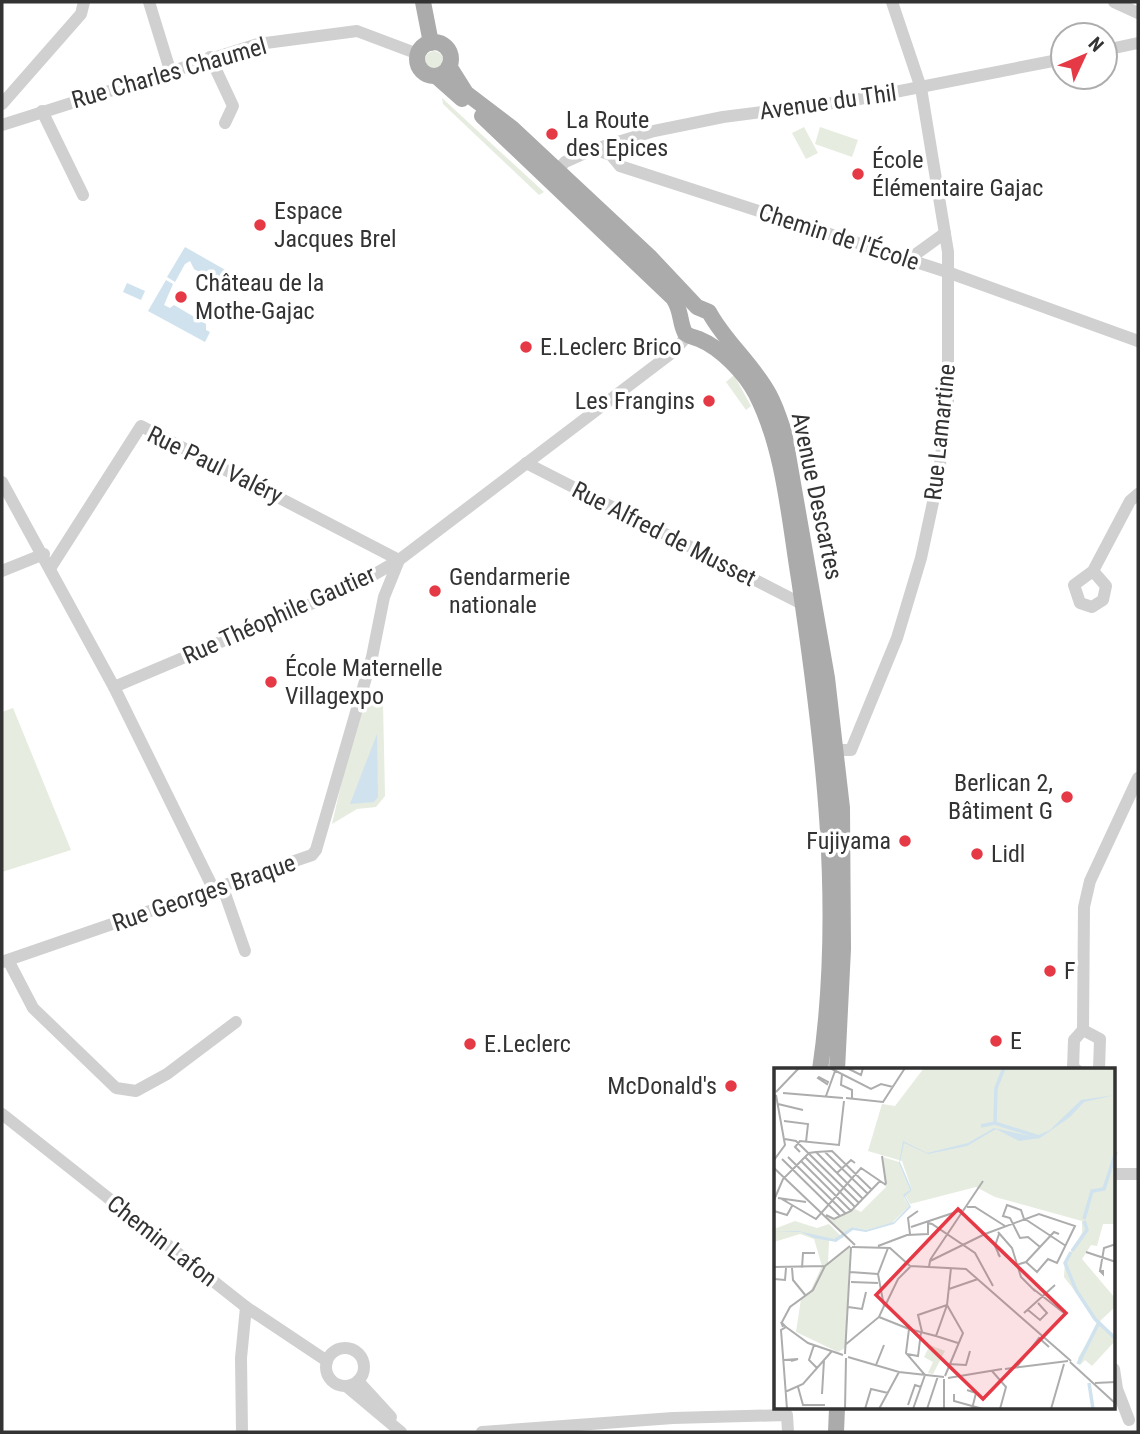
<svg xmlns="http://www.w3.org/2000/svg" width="1140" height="1434" viewBox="0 0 1140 1434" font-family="'Roboto Condensed',sans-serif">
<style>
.green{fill:#e6ecdf}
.water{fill:#cfe2ee}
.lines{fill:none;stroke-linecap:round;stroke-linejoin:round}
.minor{stroke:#d0d0d0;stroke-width:12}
.major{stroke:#ababab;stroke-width:16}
.poi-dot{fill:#e63946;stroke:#fff;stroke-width:2.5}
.labels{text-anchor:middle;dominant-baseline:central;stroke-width:7;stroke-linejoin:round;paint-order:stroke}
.street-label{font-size:24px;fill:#333;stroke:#fff}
.poi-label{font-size:24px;fill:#333;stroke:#fff;text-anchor:start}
.inset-river{fill:none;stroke:#cfe2ee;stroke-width:3.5}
.inset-road{fill:none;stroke:#adadad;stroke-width:2}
.view{fill:#e63946;fill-opacity:0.15;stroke:#e63946;stroke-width:3.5}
.inset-edge{fill:none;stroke:#333;stroke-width:3.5}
</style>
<rect width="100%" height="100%" fill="#fff"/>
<!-- green -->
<g class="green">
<circle cx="434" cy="60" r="9"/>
<polygon points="442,98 544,192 539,195 443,104"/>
<polygon points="804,127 818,153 806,159 792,133"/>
<polygon points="820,127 858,140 852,157 815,144"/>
<polygon points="734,375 751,406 746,410 726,382"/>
<polygon points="361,698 383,704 385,796 376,807 357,809 332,824"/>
<polygon points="13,708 71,850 2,872 2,712"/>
</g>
<!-- water -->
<g class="water">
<polygon points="185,247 243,280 239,289 221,278 218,283 194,269 190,261 185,264 175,282 167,277"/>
<polygon points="166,280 173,284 164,305 170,308 174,305 206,324 206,330 210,332 205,342 148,311"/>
<polygon points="127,283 145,291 141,300 123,292"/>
<polygon points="377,734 378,797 374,802 350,804"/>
</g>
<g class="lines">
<!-- minor -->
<g class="minor">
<polyline points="149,2 170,70"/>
<polyline points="1114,2 1138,13"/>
<polyline points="1105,50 1138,43"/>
<polyline points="210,57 233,106 225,123"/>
<polyline points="2,104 81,14 84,2"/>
<polyline points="42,111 83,195"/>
<polyline points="2,125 258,44 357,31 418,54"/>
<polyline points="595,149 654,131 723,117 849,101 1063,59"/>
<polyline points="552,176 565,162 594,149 611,155 620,166 950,273 1138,341"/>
<polyline points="909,259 945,233"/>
<polyline points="526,463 802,604"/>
<polyline points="2,482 114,687 358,584 399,560 673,352 688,335"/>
<polyline points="2,571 44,554"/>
<polyline points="1093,571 1106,586 1103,600 1092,607 1080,603 1074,585 1093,571 1130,501 1138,494"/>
<polyline points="114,687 214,890"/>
<polyline points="837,750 851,750 897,638 921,558 938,479 948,403 948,252 921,88 892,2"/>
<polyline points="223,888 245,951"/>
<polyline points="8,960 33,1008 116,1088 136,1091 167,1074 236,1022"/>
<polyline points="2,962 312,855 316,850 372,657 384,597 399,560 141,426 51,567"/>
<polyline points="1083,1030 1084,907 1090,881 1138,778"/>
<polyline points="1077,1070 1073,1068 1074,1040 1083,1030 1100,1039 1099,1070"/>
<polyline points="2,1114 246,1307 327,1361"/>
<polyline points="1114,1174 1138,1174"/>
<circle cx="345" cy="1367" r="19"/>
<polyline points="1114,1369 1117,1389 1129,1420"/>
<polyline points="358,1381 391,1417"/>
<polyline points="346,1386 401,1432"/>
<polyline points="242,1432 241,1358 246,1307"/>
<polyline points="482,1432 673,1418 787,1415 788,1432"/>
</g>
<!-- major -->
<g class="major">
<polyline points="423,2 431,43"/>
<circle cx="434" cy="59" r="17"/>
<path d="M 449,66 L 466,93 L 512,128 L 649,256 L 697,307 L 709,312 C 725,342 754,365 770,396 C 776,407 780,420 784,432 L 827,678 L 842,808 L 843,949 L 837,1070"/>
<polyline points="436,76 462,99"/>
<path d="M 482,116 L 673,298 C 682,311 679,321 685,333 C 690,337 694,337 699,339 C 721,348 745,373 756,394 C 784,449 789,518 799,579 C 823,741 844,907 820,1070"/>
<polyline points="836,1432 837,1408"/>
</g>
</g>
<!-- markers -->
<g class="poi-dot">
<circle cx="552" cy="134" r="7"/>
<circle cx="858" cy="174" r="7"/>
<circle cx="260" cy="225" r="7"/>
<circle cx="181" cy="297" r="7"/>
<circle cx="526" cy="347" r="7"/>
<circle cx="709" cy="401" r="7"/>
<circle cx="435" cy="591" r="7"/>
<circle cx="271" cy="682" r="7"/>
<circle cx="1067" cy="797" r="7"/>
<circle cx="905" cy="841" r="7"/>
<circle cx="977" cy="854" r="7"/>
<circle cx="1050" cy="971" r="7"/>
<circle cx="996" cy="1041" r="7"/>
<circle cx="470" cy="1044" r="7"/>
<circle cx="731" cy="1086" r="7"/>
</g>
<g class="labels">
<!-- street labels -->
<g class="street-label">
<text transform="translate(169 73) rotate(-16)">Rue Charles Chaumel</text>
<text transform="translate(828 102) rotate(-8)">Avenue du Thil</text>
<text transform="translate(839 237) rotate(18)">Chemin de l'École</text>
<text transform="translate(940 432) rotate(-84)">Rue Lamartine</text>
<text transform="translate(215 465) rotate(26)">Rue Paul Valéry</text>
<text transform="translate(817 496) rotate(78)">Avenue Descartes</text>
<text transform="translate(664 534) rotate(27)">Rue Alfred de Musset</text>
<text transform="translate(279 615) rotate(-24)">Rue Théophile Gautier</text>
<text transform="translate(204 893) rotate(-19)">Rue Georges Braque</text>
<text transform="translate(162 1241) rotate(38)">Chemin Lafon</text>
</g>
<!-- poi labels -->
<g class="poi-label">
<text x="566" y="120">La Route<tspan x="566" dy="28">des Epices</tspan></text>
<text x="872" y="160">École<tspan x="872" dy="28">Élémentaire Gajac</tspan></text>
<text x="274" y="211">Espace<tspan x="274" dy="28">Jacques Brel</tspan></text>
<text x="195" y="283">Château de la<tspan x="195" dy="28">Mothe-Gajac</tspan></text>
<text x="540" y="347">E.Leclerc Brico</text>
<text x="695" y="401" text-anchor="end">Les Frangins</text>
<text x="449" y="577">Gendarmerie<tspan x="449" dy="28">nationale</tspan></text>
<text x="285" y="668">École Maternelle<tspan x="285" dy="28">Villagexpo</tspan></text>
<text x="1053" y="783" text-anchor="end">Berlican 2,<tspan x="1053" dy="28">Bâtiment G</tspan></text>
<text x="891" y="841" text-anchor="end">Fujiyama</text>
<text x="991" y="854">Lidl</text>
<text x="1064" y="971">F</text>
<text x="1010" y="1041">E</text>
<text x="484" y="1044">E.Leclerc</text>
<text x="717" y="1086" text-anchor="end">McDonald's</text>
</g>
</g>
<!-- overview -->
<g transform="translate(774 1068)">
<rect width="341" height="341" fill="#fff"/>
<path d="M 150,0 L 341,0 L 341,156 L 329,156 L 323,178 L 317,177 L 308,191 L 341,230 L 341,239 L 326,253 L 341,273 L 318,298 L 311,292 L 306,297 L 304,290 L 325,254 L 290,209 L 291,193 L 308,165 L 308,153 L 221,129 L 202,119 L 136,136 L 131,127 L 138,122 L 128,93 L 94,83 L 108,36 L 121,38 ZM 109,89 L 125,94 L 136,122 L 130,130 L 135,138 L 118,155 L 92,162 L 78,159 L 69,166 L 49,147 L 60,151 L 81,141 L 87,144 L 112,119 ZM 21,153 L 43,160 L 55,156 L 69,170 L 55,173 L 54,195 L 76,178 L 71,280 L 64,284 L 22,264 L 27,231 L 35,226 L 48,198 L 40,171 L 26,166 L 0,174 L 0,161 ZM 156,277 L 171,283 L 159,306 L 154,305 L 159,294 L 150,289 Z" fill="#e6ecdf"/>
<path d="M 341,27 L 310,34 L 296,49 L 266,70 L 245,73 L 222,61 L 193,78 L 154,86 L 130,75 L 126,94 L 138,122 L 131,128 L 137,139 L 120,156 L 92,164 L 79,162 L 62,174 L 40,170 L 27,164 L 0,164 L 24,163 L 60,171 L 78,159 L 92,162 L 120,154 L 135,138 L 129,127 L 136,122 L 125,95 L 129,73 L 153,85 L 194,75 L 220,60 L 260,69 L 276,62 L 307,32 Z" fill="#cfe2ee"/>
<path class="inset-river" d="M 221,54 L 222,20 L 230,0M 207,58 L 221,55 L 265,69M 310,151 L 318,123 L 330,121 L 342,84M 298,183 L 313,162 L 310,153M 297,184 L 291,195 L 302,222 L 321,251 L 342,271M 304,296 L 325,254M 315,315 L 319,341"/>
<path class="inset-road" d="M 56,0 L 97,21 L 107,16 L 119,19M 73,0 L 87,7 L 89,0M 68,6 L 67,17 L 78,22 L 78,30M 45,9 L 54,14 L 53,16 L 44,10 ZM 2,24 L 25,0M 9,25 L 69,30M 52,28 L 61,3M 72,30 L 109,34 L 131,0M 4,36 L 29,42M 10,53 L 34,56 L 32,74M 11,71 L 22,73 L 85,135M 50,83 L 94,126M 26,84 L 21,79 L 26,73 L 65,77 L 70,33M 42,84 L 89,131M 108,88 L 112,116M 14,89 L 72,146M 31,89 L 81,139M 8,91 L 66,148M 0,92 L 11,77 L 2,27M 27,93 L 77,143M 0,100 L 81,177M 63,105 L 77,92 L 81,95M 4,130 L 32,134M 6,130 L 42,151 L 87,100 L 112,117M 0,132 L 9,111 L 35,85 L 42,84 L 58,83 L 98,122M 193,139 L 201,139 L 231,158M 0,143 L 13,147 L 18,138M 52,147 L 60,151 L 77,143 L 106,113M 250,151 L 247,142 L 233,137 L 229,148 L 236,150 L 246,170 L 254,169 L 266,179M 251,151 L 292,178M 137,159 L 188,142M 224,164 L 238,180 L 247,209 L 258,220M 136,166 L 134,150 L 144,143M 104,178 L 133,167 L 154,166 L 154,155 L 158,156 L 201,185 L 219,218M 78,179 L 116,180 L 136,198M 312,184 L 342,194M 224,186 L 226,189 L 221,178 L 225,166M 156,192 L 209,113M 242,197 L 252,194 L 280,164 L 285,166M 136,198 L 192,201 L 297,293M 0,199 L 51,198 L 76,178M 155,199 L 156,193 L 211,166 L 265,146 L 301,158 L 283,195 L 274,191 L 263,204 L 252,194M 18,200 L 19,212 L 32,228M 28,200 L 29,185 L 41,185M 326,203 L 329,206 L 329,203 L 326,203 L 330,180 L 342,176M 76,204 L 104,206M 0,211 L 11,212 L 12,200M 77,214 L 104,215M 175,221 L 204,211M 261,223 L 258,220 L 290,245M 111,238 L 124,211 L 136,199M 74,239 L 88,241 L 92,224M 254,242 L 266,252 L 273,245 L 264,235M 250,245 L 281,217M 105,249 L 135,261 L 132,285 L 151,307 L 139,341M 8,254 L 16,239 L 39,222 L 51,198M 9,259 L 7,254 L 12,259 L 7,262 L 13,341M 12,259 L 34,275 L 69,287M 135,261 L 162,268 L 173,237 L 177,200M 148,264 L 144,247 L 173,237 L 189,265 L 171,308M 162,268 L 184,275M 40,277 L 35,292 L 43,300M 71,277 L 105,249 L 110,238 L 104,206 L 114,180M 71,286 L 77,179M 133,286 L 144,288 L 147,264M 74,289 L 125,304 L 170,309M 10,292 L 24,291 L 17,293M 296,294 L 342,336M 174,296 L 192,297 L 196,283M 102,297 L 110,277M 242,300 L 265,270 L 275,279M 231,301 L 294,293M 218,303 L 232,319 L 226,341M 174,310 L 228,301M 321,315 L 342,314M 24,319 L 29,337 L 51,337M 193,322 L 202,325 L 198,341M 11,324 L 29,316 L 58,283M 48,326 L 50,292M 180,326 L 180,333 L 209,341M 134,337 L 141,317 L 147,319M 71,341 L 72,290M 91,341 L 97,321 L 114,325M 105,341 L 125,304M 153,341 L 164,308M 170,341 L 170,311M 277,341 L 290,296"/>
<path class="view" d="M 184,141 L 292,245 L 209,331 L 102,227 Z"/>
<rect width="341" height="341" class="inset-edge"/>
</g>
<!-- border -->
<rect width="1140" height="1434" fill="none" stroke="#333333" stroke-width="7"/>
<!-- north arrow -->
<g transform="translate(1084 56) rotate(46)"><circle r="33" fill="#ffffff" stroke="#adadad" stroke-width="2"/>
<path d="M0-5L12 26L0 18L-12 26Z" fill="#e63946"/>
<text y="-10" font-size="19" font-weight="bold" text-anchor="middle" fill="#333333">N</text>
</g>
</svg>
